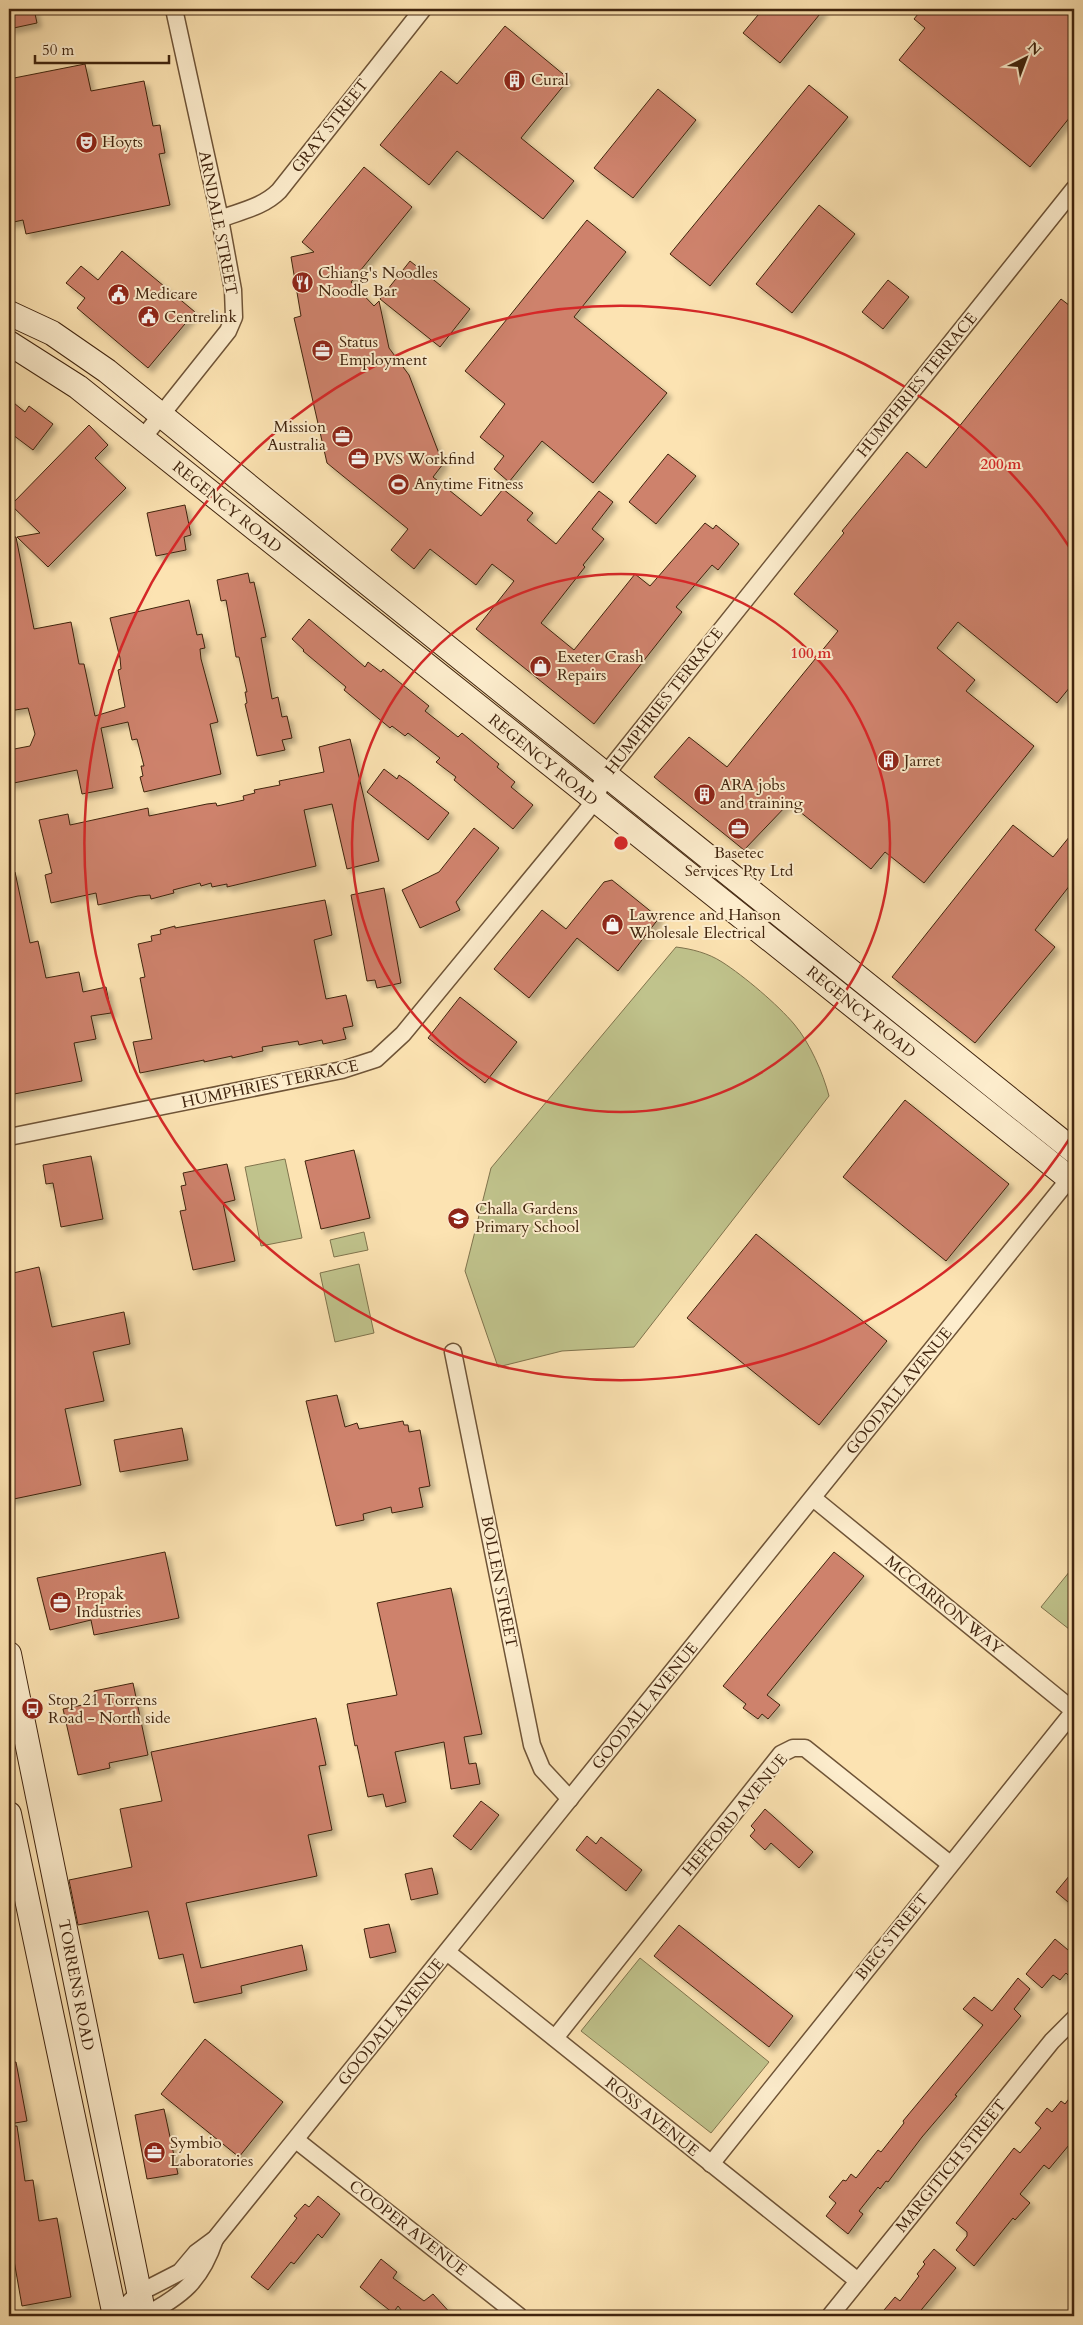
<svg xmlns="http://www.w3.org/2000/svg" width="1083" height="2325" viewBox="0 0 1083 2325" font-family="Cardo,serif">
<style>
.green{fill:#c0c38c;stroke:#80744d}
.building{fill:#ce826c;stroke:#40240e;filter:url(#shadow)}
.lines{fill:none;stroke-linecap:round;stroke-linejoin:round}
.minor-casing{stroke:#6f5437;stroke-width:19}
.secondary-casing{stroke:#40240e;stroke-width:26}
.minor{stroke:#fdedcd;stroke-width:16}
.secondary{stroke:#fdedcd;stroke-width:24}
.ring{fill:none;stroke:#d62828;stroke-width:2.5}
.labels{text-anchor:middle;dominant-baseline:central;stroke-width:4;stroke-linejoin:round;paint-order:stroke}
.poi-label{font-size:16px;fill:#40240e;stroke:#fdedcd;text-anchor:start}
.street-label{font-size:16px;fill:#40240e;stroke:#fdedcd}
.centre{fill:#d62828;stroke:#fdedcd;stroke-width:2.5}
.ring-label{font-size:15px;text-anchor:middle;font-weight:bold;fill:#d62828;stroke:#fdedcd;stroke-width:4;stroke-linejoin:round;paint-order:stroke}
</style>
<defs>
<filter id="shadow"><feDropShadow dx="4.5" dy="4.5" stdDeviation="2.5" flood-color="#0004"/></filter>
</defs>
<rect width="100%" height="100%" fill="#fce3b2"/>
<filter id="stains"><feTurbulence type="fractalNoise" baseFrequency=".004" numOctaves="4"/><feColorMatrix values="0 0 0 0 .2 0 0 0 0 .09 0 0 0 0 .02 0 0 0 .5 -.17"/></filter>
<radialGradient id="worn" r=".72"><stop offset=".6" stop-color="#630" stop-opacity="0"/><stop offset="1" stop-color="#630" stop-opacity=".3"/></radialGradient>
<!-- green -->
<g class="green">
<path d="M 676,947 C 692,949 708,953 722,962 C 744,976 778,1005 794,1024 C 810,1043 823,1073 829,1096 L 634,1347 L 562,1351 L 498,1367 L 465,1271 L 491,1168 Z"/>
<polygon points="285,1159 302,1238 261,1246 245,1167"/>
<polygon points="364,1232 368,1250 334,1257 330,1240"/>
<polygon points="359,1264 374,1333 335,1342 320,1273"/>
<polygon points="1074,1566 1074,1633 1041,1607"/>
<polygon points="640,1958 769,2062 711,2133 581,2031"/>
</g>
<!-- building -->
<g class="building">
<polygon points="9,9 34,9 37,23 9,29"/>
<polygon points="763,9 824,9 780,63 743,33"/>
<polygon points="922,9 1074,9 1074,112 1030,167 899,60 925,28 914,19"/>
<polygon points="505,26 569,79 521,138 574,181 543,219 457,151 429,185 380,145 441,71 457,84"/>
<polygon points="85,64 91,91 144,81 153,126 160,125 161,132 165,153 159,154 170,205 26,234 23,220 9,223 9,79"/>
<polygon points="809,85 848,117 710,286 670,254"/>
<polygon points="658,89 696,120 633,198 594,168"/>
<polygon points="364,167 412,207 351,282 374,306 379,301 389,348 409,375 443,464 433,477 481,516 503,489 533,513 527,520 556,544 599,491 613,502 592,529 604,539 583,565 585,567 541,623 574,650 635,574 650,586 705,523 713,529 716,525 739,544 718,570 712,565 676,607 682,612 594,724 476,629 514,581 492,564 476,585 430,549 414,569 391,550 408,529 327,463 294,318 301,316 291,257 314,252 302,242"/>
<polygon points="819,205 855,234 792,313 756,284"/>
<polygon points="587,220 626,252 574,317 667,393 593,483 542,441 509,482 494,469 504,456 480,437 505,404 465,371"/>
<polygon points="122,251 195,312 148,368 77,308 85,298 66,283 81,266 98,280"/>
<polygon points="410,261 470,309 440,347 380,299"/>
<polygon points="888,280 909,297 883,329 862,312"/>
<polygon points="1061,299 1074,309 1074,682 1057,703 958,622 937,648 975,680 966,691 1034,746 924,883 885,852 871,869 789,803 744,850 654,777 689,737 727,767 838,631 794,594 844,533 842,531 907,452 926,468"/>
<polygon points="9,399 25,412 29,406 53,424 33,450 9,432"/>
<polygon points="89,425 108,445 95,458 126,488 48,567 17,537 40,533 11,505"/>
<polygon points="668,454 696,476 656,524 629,502"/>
<polygon points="185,505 191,535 184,537 186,550 156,556 147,513"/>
<polygon points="9,537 16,537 34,629 71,622 79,664 84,664 95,716 125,707 118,670 121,669 120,658 110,618 189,600 197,635 202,634 205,648 200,649 201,659 218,722 210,724 221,774 144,792 140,777 143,776 141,766 144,766 137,739 132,740 128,722 101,728 113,788 82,794 77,770 9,784 9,750 30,746 35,734 28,708 9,711"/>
<polygon points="248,573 250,583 254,582 266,637 261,638 272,699 278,697 282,717 287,716 292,738 282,740 285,750 257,756 245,704 247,703 245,692 247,692 239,657 236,657 226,600 221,601 217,580"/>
<polygon points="309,619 365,667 368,662 381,672 383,669 429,706 425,711 458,737 462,733 499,764 497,767 515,782 511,787 533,805 513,829 454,780 456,777 436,762 440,758 408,733 405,736 392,726 390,728 344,690 346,687 303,651 304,650 292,639"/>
<polygon points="350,739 379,861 347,869 332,804 304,810 316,866 227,887 227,884 212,887 211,883 201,886 200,883 173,890 174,893 151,899 150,895 138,896 98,905 96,893 51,903 45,875 52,873 39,820 68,814 70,825 148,808 149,816 207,804 216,803 217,806 244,800 243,796 255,793 254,790 280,785 279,781 324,772 319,747"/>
<polygon points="384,769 397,779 399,775 409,782 449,813 428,840 367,792"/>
<polygon points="1013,825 1053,857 1074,831 1074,880 1035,930 1055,947 975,1043 892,977"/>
<polygon points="474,828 499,848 456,902 460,910 420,928 402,890 439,872"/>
<polygon points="9,872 15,872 30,943 38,941 46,978 79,972 83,992 106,987 111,1013 91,1016 96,1039 74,1043 82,1081 9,1095"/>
<polygon points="612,880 659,918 618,971 577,938 529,998 494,969 542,910 566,929 604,882"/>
<polygon points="384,888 401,983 377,988 375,980 367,981 351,895"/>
<polygon points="325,900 332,935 314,940 326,999 346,995 353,1026 343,1028 346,1039 323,1044 322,1040 299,1045 298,1041 262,1047 263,1051 232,1058 232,1056 204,1062 204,1060 140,1073 133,1042 152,1039 140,978 145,977 138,944 152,941 151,936 161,934 160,930 175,926 175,928"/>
<polygon points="460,997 517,1042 485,1083 428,1038"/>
<polygon points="905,1100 1009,1184 946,1261 843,1177"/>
<polygon points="354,1150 370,1218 321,1229 305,1161"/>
<polygon points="91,1156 103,1219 61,1227 53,1183 46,1184 43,1165"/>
<polygon points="227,1164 235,1200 223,1203 235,1261 193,1270 180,1211 186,1210 181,1186 186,1185 183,1173"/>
<polygon points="756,1234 887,1341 819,1425 687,1318"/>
<polygon points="39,1267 52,1327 124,1312 130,1344 93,1352 104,1401 65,1409 81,1485 9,1500 9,1274"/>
<polygon points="337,1395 345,1427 357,1423 359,1429 403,1421 404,1425 408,1425 409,1432 420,1430 430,1486 419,1488 423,1507 392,1513 391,1507 363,1514 364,1520 336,1526 306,1401"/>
<polygon points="182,1428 188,1460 120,1472 114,1440"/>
<polygon points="165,1552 179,1618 94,1635 91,1620 50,1630 37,1578"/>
<polygon points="834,1552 864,1576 767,1695 780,1705 768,1719 762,1714 758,1719 743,1708 746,1704 723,1686"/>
<polygon points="451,1588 482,1734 464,1737 469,1764 476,1763 480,1784 451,1789 444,1742 395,1752 406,1802 386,1807 383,1794 368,1797 357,1745 355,1746 347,1704 397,1695 377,1603"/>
<polygon points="133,1683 148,1755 109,1763 110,1768 78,1775 63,1709 97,1702 94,1691"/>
<polygon points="316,1718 326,1765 319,1766 332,1830 308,1835 317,1876 186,1903 201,1968 302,1945 307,1970 241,1986 242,1993 194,2003 183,1954 159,1959 148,1911 78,1925 69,1880 132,1867 120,1809 162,1801 151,1752"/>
<polygon points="481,1801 499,1815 471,1850 453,1836"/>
<polygon points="765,1809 813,1852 799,1868 771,1843 765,1850 750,1836 755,1830 751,1826"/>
<polygon points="587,1836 596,1844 601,1837 642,1870 626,1891 576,1850"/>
<polygon points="432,1868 438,1894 411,1900 405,1874"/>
<polygon points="1074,1870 1074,1907 1056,1892"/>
<polygon points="389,1924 396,1952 370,1958 364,1929"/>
<polygon points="679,1925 793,2016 769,2047 654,1956"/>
<polygon points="1055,1939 1074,1955 1074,1981 1066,1973 1060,1980 1053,1975 1042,1988 1026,1974"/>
<polygon points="1018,1978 1030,1989 1014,2009 1021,2016 955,2095 957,2096 922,2137 888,2182 886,2181 880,2189 878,2187 859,2211 863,2214 848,2234 826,2216 836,2203 829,2197 843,2180 846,2181 851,2174 856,2178 878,2150 881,2152 904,2123 903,2121 983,2025 963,2009 974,1997 992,2011"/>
<polygon points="205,2039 283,2102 239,2157 161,2094"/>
<polygon points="16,2062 27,2121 9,2124 9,2063"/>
<polygon points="1074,2092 1074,2139 1049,2169 1044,2165 1020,2194 1030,2203 1015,2220 1013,2218 974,2266 956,2250 967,2236 967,2232 956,2223 1014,2148 1020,2153 1041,2128 1035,2123 1047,2108 1052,2112 1061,2101 1065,2104"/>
<polygon points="164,2109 178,2174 147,2179 135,2115"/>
<polygon points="9,2126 17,2126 25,2181 33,2180 39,2221 57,2218 71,2297 22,2306 9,2232"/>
<polygon points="318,2196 340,2214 322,2238 318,2234 294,2264 291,2262 268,2290 251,2277 297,2218 294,2216 305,2204 309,2207"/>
<polygon points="934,2249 956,2268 917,2315 919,2316 879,2316 895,2297 900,2301 919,2276 917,2274 925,2264 923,2262"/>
<polygon points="381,2259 397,2272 393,2278 424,2301 433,2294 453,2316 406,2316 398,2306 393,2313 360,2287"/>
</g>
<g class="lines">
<defs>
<g id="minor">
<path d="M 220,219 C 241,211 263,207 279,191 L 423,9"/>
<polyline points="142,439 228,331 234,317 233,290 220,219 174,9"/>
<polyline points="9,1137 342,1070 376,1059 403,1034 585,813 594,801 605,775 1074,189"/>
<polyline points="453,1352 532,1745 542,1769 570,1799"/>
<polyline points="447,1952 858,2281"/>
<polyline points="555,2038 781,1754 793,1748 805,1748 950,1864"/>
<polyline points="296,2140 519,2316"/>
<polyline points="711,2164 1074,1711 813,1498"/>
<polyline points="115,2316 139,2293 180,2272 196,2253 215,2239 1074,1173"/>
<path d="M 144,2316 C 182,2296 201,2281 215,2239"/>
<polyline points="830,2316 1052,2041 1074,2019"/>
</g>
<g id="secondary">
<polyline points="9,313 52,333 107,371 360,577 1074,1151"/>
<polyline points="9,343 78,387 1074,1182"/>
<polyline points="9,1654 144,2316"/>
<polyline points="9,1814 115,2316"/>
</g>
</defs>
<!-- minor casing -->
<use href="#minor" class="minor-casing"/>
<!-- secondary casing -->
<use href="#secondary" class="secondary-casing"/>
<!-- minor -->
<use href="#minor" class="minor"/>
<!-- secondary -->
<use href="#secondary" class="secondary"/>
</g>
<!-- distance rings -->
<g class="ring">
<circle cx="621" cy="843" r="269"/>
<path d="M1074 1132A537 537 0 1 1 1074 554"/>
</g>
<!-- icons -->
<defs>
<symbol id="building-disc" viewBox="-11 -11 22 22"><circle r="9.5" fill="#8f2418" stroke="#fdedcd"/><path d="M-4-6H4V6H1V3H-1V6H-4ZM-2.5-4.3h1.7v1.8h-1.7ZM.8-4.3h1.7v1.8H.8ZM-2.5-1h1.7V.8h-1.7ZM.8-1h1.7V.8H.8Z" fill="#fff"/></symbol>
<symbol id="theatre-disc" viewBox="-11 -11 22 22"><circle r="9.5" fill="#8f2418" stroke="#fdedcd"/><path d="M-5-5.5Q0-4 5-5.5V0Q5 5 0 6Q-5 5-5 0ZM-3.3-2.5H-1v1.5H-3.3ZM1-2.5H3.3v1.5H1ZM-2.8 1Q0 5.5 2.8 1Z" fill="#fff"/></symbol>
<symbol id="restaurant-disc" viewBox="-11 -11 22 22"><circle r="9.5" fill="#8f2418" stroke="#fdedcd"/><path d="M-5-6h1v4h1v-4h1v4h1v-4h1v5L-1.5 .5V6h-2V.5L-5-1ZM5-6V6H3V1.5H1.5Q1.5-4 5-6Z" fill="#fff"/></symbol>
<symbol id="civic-disc" viewBox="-11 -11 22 22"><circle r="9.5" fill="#8f2418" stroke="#fdedcd"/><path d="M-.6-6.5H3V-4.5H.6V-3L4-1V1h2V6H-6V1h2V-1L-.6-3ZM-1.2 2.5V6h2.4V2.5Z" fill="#fff"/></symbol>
<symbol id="office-disc" viewBox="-11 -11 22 22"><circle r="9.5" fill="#8f2418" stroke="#fdedcd"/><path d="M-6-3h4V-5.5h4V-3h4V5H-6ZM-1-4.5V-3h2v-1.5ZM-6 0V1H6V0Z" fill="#fff"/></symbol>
<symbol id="stadium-disc" viewBox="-11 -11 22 22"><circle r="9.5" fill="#8f2418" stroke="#fdedcd"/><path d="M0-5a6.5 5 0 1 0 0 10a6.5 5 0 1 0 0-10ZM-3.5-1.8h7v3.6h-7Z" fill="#fff"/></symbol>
<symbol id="shop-disc" viewBox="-11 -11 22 22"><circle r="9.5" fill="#8f2418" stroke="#fdedcd"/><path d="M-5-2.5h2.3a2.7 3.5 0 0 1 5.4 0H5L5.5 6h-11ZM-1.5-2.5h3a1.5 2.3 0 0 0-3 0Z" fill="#fff"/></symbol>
<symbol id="school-disc" viewBox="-11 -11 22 22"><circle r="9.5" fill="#8f2418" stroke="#fdedcd"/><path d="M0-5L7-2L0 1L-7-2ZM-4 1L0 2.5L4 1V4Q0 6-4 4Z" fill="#fff"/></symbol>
<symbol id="bus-disc" viewBox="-11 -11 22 22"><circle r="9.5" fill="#8f2418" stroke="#fdedcd"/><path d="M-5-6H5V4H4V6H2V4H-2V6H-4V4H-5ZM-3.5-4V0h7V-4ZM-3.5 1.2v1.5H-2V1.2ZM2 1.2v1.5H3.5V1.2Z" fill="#fff"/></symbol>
</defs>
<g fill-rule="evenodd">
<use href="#building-disc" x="502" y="68" width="25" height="25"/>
<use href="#theatre-disc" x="74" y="130" width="25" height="25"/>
<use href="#restaurant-disc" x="290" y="270" width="25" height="25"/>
<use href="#civic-disc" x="106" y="282" width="25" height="25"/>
<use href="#civic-disc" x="136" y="304" width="25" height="25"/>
<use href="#office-disc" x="310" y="338" width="25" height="25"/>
<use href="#office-disc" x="330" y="424" width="25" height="25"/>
<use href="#office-disc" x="346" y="446" width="25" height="25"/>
<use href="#stadium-disc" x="386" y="472" width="25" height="25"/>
<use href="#shop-disc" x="528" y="654" width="25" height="25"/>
<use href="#building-disc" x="876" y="748" width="25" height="25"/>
<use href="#building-disc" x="692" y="782" width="25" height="25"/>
<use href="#office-disc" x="726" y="816" width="25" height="25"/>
<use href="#shop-disc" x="600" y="912" width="25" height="25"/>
<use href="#school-disc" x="446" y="1206" width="25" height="25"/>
<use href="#office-disc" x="48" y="1590" width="25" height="25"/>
<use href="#bus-disc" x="20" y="1696" width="25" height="25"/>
<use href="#office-disc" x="142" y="2140" width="25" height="25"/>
</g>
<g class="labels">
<!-- poi labels -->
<g class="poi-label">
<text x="531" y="80">Cural</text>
<text x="102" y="142">Hoyts</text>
<text x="318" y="273">Chiang's Noodles<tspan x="318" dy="18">Noodle Bar</tspan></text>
<text x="135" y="294">Medicare</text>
<text x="164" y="317">Centrelink</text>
<text x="339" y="342">Status<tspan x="339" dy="18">Employment</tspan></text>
<text x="326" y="427" text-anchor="end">Mission<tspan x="326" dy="18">Australia</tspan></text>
<text x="374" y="459">PVS Workfind</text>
<text x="414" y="484">Anytime Fitness</text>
<text x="557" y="657">Exeter Crash<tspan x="557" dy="18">Repairs</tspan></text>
<text x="904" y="761">Jarret</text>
<text x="720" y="785">ARA jobs<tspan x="720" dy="18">and training</tspan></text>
<text x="739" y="853" text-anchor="middle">Basetec<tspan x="739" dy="18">Services Pty Ltd</tspan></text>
<text x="629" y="915">Lawrence and Hanson<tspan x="629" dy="18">Wholesale Electrical</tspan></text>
<text x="475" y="1209">Challa Gardens<tspan x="475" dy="18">Primary School</tspan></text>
<text x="76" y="1594">Propak<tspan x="76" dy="18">Industries</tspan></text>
<text x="48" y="1700">Stop 21 Torrens<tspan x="48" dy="18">Road - North side</tspan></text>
<text x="170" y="2143">Symbio<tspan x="170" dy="18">Laboratories</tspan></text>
</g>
<!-- street labels -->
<g class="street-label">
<text transform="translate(330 126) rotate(-52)">GRAY STREET</text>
<text transform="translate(218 223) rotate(79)">ARNDALE STREET</text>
<text transform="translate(917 385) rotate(-51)">HUMPHRIES TERRACE</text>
<text transform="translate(227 507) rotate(39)">REGENCY ROAD</text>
<text transform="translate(664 701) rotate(-52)">HUMPHRIES TERRACE</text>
<text transform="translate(543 760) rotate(39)">REGENCY ROAD</text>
<text transform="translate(861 1012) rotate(39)">REGENCY ROAD</text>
<text transform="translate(270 1084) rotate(-12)">HUMPHRIES TERRACE</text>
<text transform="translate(899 1391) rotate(-51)">GOODALL AVENUE</text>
<text transform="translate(499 1582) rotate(79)">BOLLEN STREET</text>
<text transform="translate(944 1605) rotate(39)">MCCARRON WAY</text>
<text transform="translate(645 1706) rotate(-51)">GOODALL AVENUE</text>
<text transform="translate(735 1815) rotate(-50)">HEFFORD AVENUE</text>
<text transform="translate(892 1937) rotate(-51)">BIEG STREET</text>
<text transform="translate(76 1985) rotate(79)">TORRENS ROAD</text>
<text transform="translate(391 2022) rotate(-51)">GOODALL AVENUE</text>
<text transform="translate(652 2117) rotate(39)">ROSS AVENUE</text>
<text transform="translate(951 2166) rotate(-51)">MARGITICH STREET</text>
<text transform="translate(408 2228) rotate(38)">COOPER AVENUE</text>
</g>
</g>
<circle cx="621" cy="843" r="8" class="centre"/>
<g class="ring-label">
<text x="1001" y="469">200 m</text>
<text x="811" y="658">100 m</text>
</g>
<!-- margin -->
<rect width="1083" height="2325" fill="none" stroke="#fce3b2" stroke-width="30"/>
<rect x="10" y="10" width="1063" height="2305" fill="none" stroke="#40240e" stroke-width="2.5"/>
<rect x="15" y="15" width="1053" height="2295" fill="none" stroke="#40240e"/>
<!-- north arrow -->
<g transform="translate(1026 58) rotate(42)" stroke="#fdedcd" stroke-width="4" paint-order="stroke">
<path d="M0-4L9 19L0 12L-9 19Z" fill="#40240e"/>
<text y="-8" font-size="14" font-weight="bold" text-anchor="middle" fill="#40240e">N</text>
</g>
<!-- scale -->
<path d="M35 55v8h134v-8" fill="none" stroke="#40240e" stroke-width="2.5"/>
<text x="42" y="55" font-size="15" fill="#40240e" stroke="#fdedcd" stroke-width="4" paint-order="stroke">50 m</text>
<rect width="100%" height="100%" filter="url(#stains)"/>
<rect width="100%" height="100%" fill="url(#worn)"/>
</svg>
